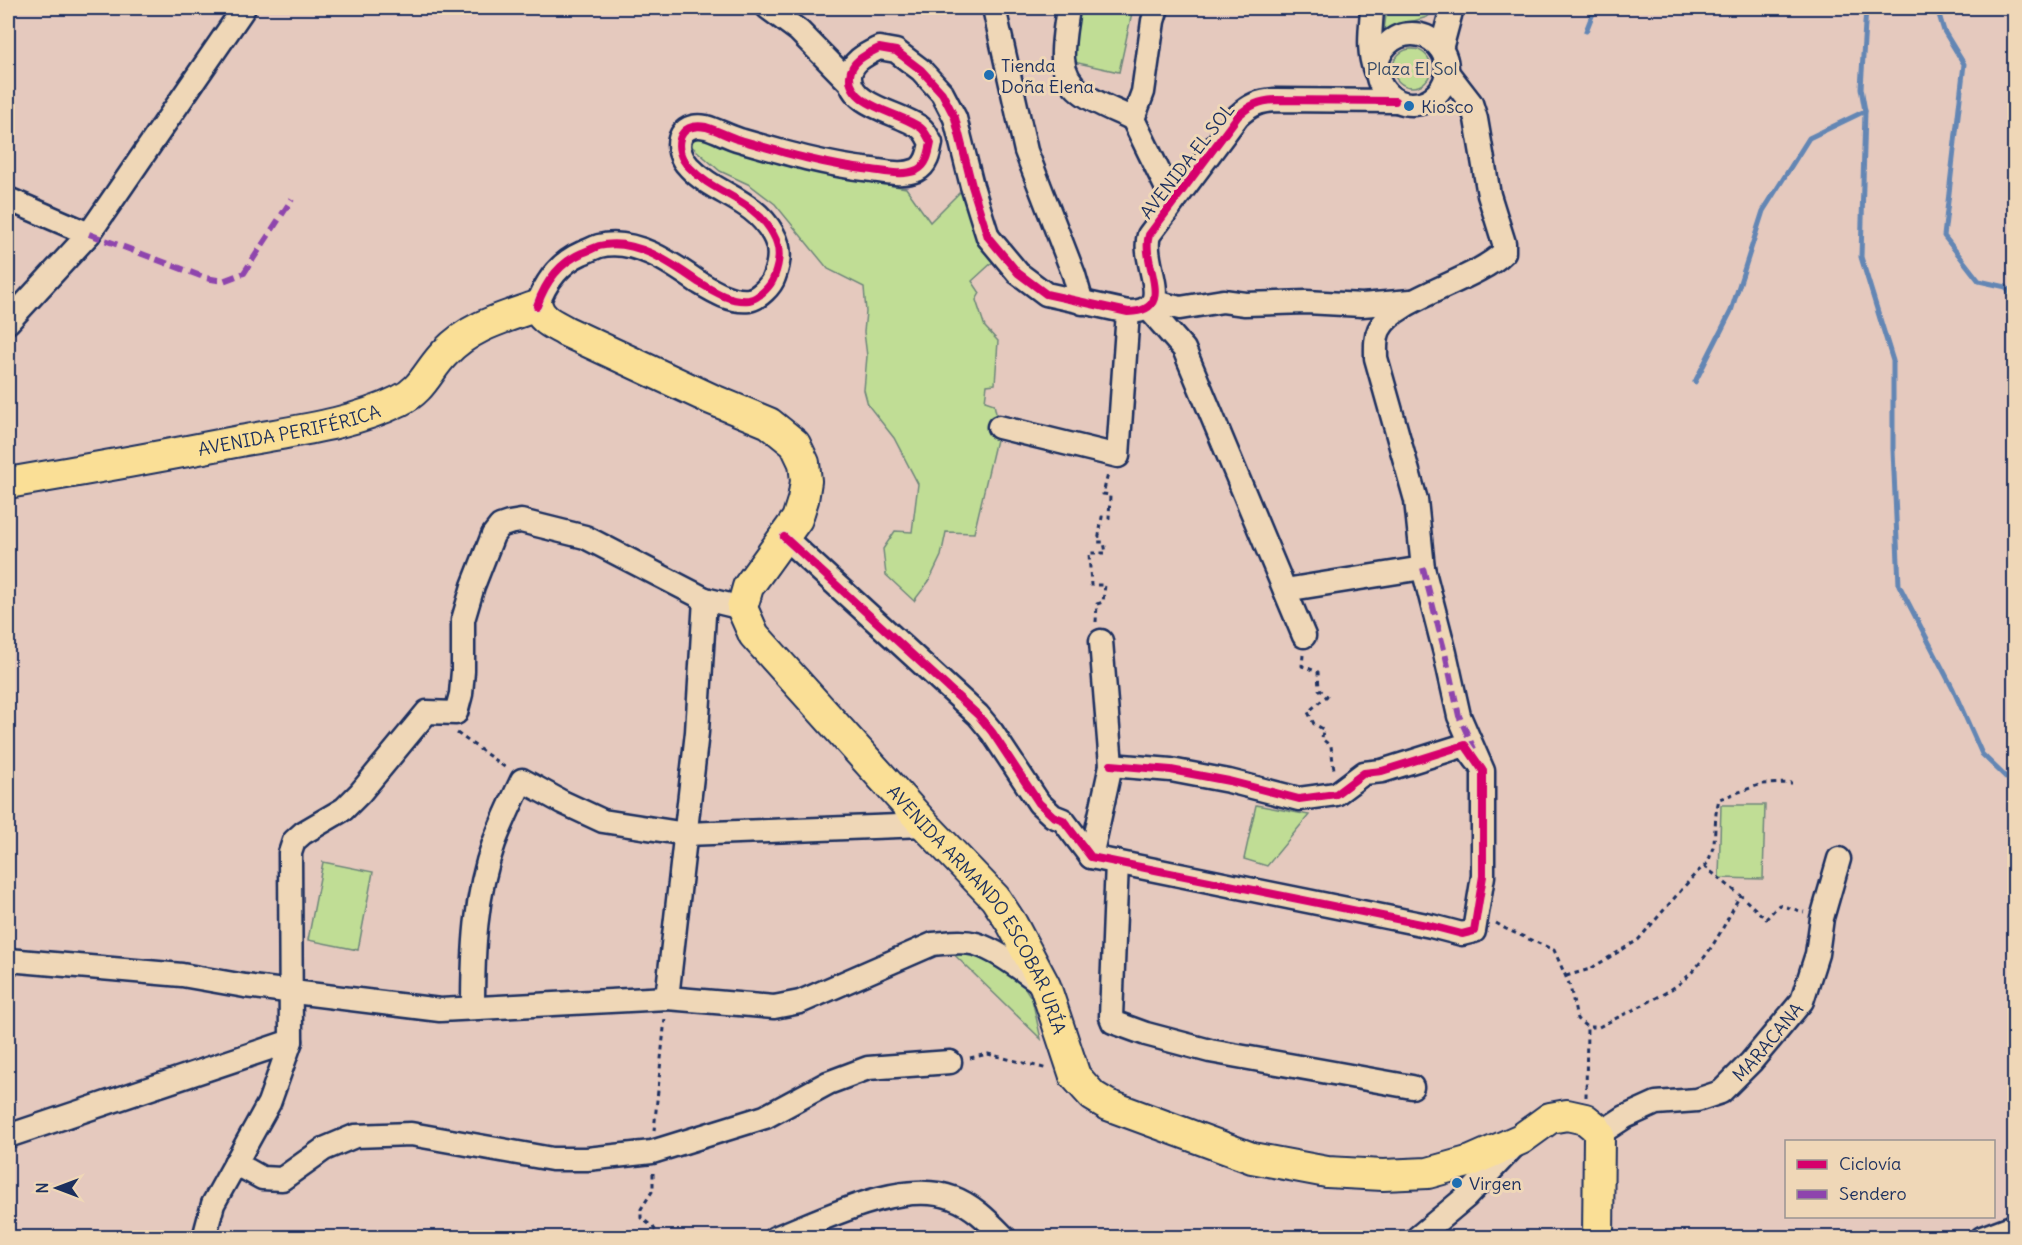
<svg xmlns="http://www.w3.org/2000/svg" width="2022" height="1245" viewBox="0 0 2022 1245" font-family="Delius,sans-serif">
<style>
.green{fill:#c0dd95;stroke:#6e867a;stroke-width:1.5}
.lines{fill:none;stroke-linecap:round;stroke-linejoin:round}
.stream{stroke:#6386b4;stroke-width:5}
.minor-casing{stroke:#1b2f5e;stroke-width:27}
.major-casing{stroke:#1b2f5e;stroke-width:34}
.path{stroke:#1b2f5e;stroke-width:3;stroke-dasharray:4.5 4.5;stroke-linecap:butt}
.minor{stroke:#efd7b7;stroke-width:22}
.major{stroke:#fadf96;stroke-width:30}
.quiet{stroke:#8e44ad;stroke-width:6;stroke-dasharray:12 6;stroke-linecap:butt}
.cycleway-casing{stroke:#efd7b7;stroke-width:11}
.cycleway{stroke:#d6006c;stroke-width:8}
.poi-dot{fill:#1f6fb2;stroke:#efd7b7;stroke-width:2}
.labels{text-anchor:middle;dominant-baseline:central;stroke-width:6;stroke-linejoin:round;paint-order:stroke}
.poi-label{font-size:18px;fill:#1b2f5e;stroke:#efd7b7;text-anchor:start}
.park-label{font-size:18px;fill:#344966;stroke:#efd7b7}
.street-label{font-size:18px;fill:#1b2f5e;stroke:#efd7b7}
</style>
<rect width="100%" height="100%" fill="#e5c9be"/>
<filter id="ink" filterUnits="userSpaceOnUse"><feTurbulence type="fractalNoise" baseFrequency=".0167" numOctaves="2"/><feDisplacementMap in="SourceGraphic" scale="12" xChannelSelector="R" yChannelSelector="G"/><feConvolveMatrix kernelMatrix="1 2 1 2 8 2 1 2 1" color-interpolation-filters="sRGB"/></filter>
<g filter="url(#ink)">
<!-- green -->
<g class="green">
<polygon points="1081,8 1133,8 1119,72 1069,61"/>
<polygon points="1387,8 1437,8 1427,17 1384,30"/>
<circle cx="1412" cy="68" r="19"/>
<polygon points="699,135 850,178 906,188 930,222 966,186 996,259 972,281 980,293 976,300 985,327 998,341 995,384 987,385 985,401 994,404 999,427 974,533 946,532 941,556 929,581 914,601 886,575 883,549 895,531 912,532 918,484 894,438 868,405 864,390 867,356 864,332 866,312 864,287 828,269 775,204 750,185 720,171 689,144 691,137"/>
<polygon points="1256,805 1309,815 1267,866 1244,859"/>
<polygon points="1721,805 1765,805 1763,879 1719,878"/>
<polygon points="323,862 373,872 358,950 308,940"/>
<polygon points="932,933 1007,959 1032,999 1041,1039"/>
</g>
<g class="lines">
<!-- stream -->
<g class="stream">
<polyline points="1866,8 1861,88 1865,111 1861,257 1893,361 1893,450 1899,585 1953,689 1982,754 2014,785"/>
<polyline points="1937,8 1944,31 1964,64 1944,236 1979,281 2006,287 2014,301"/>
<polyline points="1586,31 1595,8"/>
<polyline points="1695,382 1731,311 1763,211 1809,138 1865,111"/>
</g>
<defs>
<g id="minor">
<polyline points="768,8 799,31 850,83"/>
<polyline points="994,8 1026,151 1074,275 1082,303"/>
<path d="M 1068,8 C 1066,24 1062,42 1063,59 C 1065,95 1105,105 1133,119"/>
<polyline points="1157,8 1153,21 1143,92 1133,119 1173,201"/>
<path d="M 1372,8 C 1371,30 1367,50 1375,71"/>
<circle cx="1412" cy="69" r="35"/>
<polyline points="1441,49 1452,8"/>
<polyline points="8,199 89,234"/>
<polyline points="1154,302 1180,308 1223,301 1245,304 1306,302 1362,305 1411,301"/>
<path d="M 537,306 C 545,283 559,263 582,253 C 588,251 593,248 599,246 C 634,237 671,263 698,282 C 713,291 730,302 749,300 C 759,298 771,286 774,277 C 780,261 781,248 773,234 C 753,198 715,195 689,167 C 671,149 678,121 706,127 C 717,130 729,137 740,140 C 785,153 826,165 872,170 C 887,172 903,176 917,170 C 927,165 929,153 931,143 C 928,138 926,132 921,128 C 902,113 848,106 850,76 C 851,61 867,54 879,48 L 896,51 L 921,70 L 942,93 L 955,118 L 972,186 L 988,237 L 1018,273 L 1046,294 L 1128,312 C 1179,311 1140,264 1149,235 L 1238,116 C 1250,105 1259,101 1275,100 L 1395,101"/>
<polyline points="1148,308 1184,349 1304,636"/>
<polyline points="8,322 89,234 244,8"/>
<polyline points="999,427 1118,456 1128,312"/>
<path d="M 784,537 L 978,715 L 992,732 L 1039,803 L 1053,816 L 1063,820 L 1091,857 L 1431,926 L 1462,934 L 1474,931 L 1483,876 L 1483,771 L 1459,716 L 1445,653 L 1423,568 L 1416,500 L 1376,358 C 1376,348 1375,339 1379,330 C 1394,298 1476,281 1504,252 L 1504,243 L 1489,195 L 1476,119 L 1471,103 L 1447,72"/>
<polyline points="1285,590 1423,568"/>
<polyline points="1111,765 1171,770 1229,781 1299,799 1336,794 1364,773 1382,771 1465,745 1476,760"/>
<polyline points="1091,857 1111,765 1101,641"/>
<polyline points="1117,862 1111,1017 1113,1022 1146,1034 1210,1051 1412,1087"/>
<path d="M 8,960 L 182,975 L 245,986 L 440,1010 L 667,998 L 774,1007 L 800,1002 L 933,944 C 947,943 962,940 976,944 C 1001,952 1024,972 1045,986"/>
<polyline points="667,998 697,732 705,599"/>
<path d="M 473,1008 C 473,953 475,895 494,843 C 502,822 512,801 522,780 L 562,802 L 603,821 L 686,834 L 925,825"/>
<path id="s1" d="M 1599,1134 L 1625,1117 L 1656,1103 L 1697,1100 L 1721,1092 L 1751,1062 L 1802,1001 L 1817,954 L 1822,918 L 1839,859"/>
<polyline points="8,1136 291,1041"/>
<polyline points="235,1163 262,1178 282,1179 324,1149 355,1136 411,1134 552,1159 587,1159 652,1152 765,1117 828,1083 868,1068 950,1062"/>
<polyline points="204,1238 213,1204 269,1103 291,1041 290,853 294,841 303,833 344,809 360,793 427,712 456,713 461,694 463,671 463,620 473,586 493,535 500,526 509,523 521,521 585,537 705,599 742,608"/>
<path d="M 775,1238 C 824,1219 902,1178 953,1198 C 973,1205 990,1223 1005,1238"/>
<polyline points="1417,1238 1466,1197 1516,1144"/>
<polyline points="1982,1238 2014,1226"/>
</g>
<g id="major">
<path id="s2" d="M 8,483 C 85,470 163,456 240,441 C 293,431 350,425 399,401 C 423,390 428,370 445,353 C 470,326 503,318 537,306 C 541,320 553,324 565,331 L 711,399 L 769,423 L 795,444 L 804,463 L 806,481 L 803,500 L 797,519 L 748,587 L 742,608 L 754,635 L 925,825 L 995,898 L 1012,924 L 1045,986 L 1075,1076 L 1093,1096 L 1108,1105 L 1252,1158 L 1327,1172 L 1383,1175 L 1428,1173 L 1471,1161 L 1521,1139 L 1550,1118 L 1567,1115 L 1585,1119 L 1595,1127 L 1599,1134 L 1598,1238"/>
</g>
</defs>
<!-- minor casing -->
<use href="#minor" class="minor-casing"/>
<!-- major casing -->
<use href="#major" class="major-casing"/>
<!-- path -->
<g class="path">
<polyline points="1096,622 1097,604 1103,602 1105,585 1091,585 1089,553 1106,553 1104,542 1098,542 1102,517 1109,518 1110,495 1103,494 1108,474"/>
<polyline points="1303,655 1302,666 1318,672 1319,689 1327,696 1308,712 1314,724 1323,729 1322,739 1331,746 1334,770"/>
<polyline points="457,733 506,768"/>
<polyline points="1704,866 1740,895 1766,919 1779,905 1804,912"/>
<path d="M 1496,923 L 1506,929 L 1554,950 L 1570,986 L 1577,1019 L 1587,1027 L 1599,1027 C 1623,1014 1650,1003 1673,988 C 1705,967 1723,928 1740,895"/>
<polyline points="1566,976 1590,969 1638,940 1696,873 1708,863 1714,844 1716,813 1719,799 1762,784 1792,783"/>
<polyline points="970,1058 988,1054 1048,1069"/>
<polyline points="1586,1097 1587,1027"/>
<polyline points="654,1131 665,1018"/>
<polyline points="653,1173 653,1190 641,1209 641,1218 653,1227 661,1238"/>
</g>
<!-- minor -->
<use href="#minor" class="minor"/>
<!-- major -->
<use href="#major" class="major"/>
<!-- quiet -->
<g class="quiet">
<polyline points="89,234 206,278 223,281 244,273 292,199"/>
<polyline points="1423,568 1445,653 1459,716 1474,749"/>
</g>
<defs>
<g id="cycleway">
<path d="M 537,306 C 545,283 559,263 582,253 C 588,251 593,248 599,246 C 634,237 671,263 698,282 C 713,291 730,302 749,300 C 759,298 771,286 774,277 C 780,261 781,248 773,234 C 753,198 715,195 689,167 C 671,149 678,121 706,127 C 717,130 729,137 740,140 C 785,153 826,165 872,170 C 887,172 903,176 917,170 C 927,165 929,153 931,143 C 928,138 926,132 921,128 C 902,113 848,106 850,76 C 851,61 867,54 879,48 L 896,51 L 921,70 L 942,93 L 955,118 L 972,186 L 988,237 L 1018,273 L 1046,294 L 1128,312 C 1179,311 1140,264 1149,235 L 1238,116 C 1250,105 1259,101 1275,100 L 1395,101"/>
<polyline points="784,537 978,715 992,732 1039,803 1053,816 1063,820 1091,857 1431,926 1462,934 1474,931 1483,876 1483,771 1465,745 1382,771 1364,773 1336,794 1299,799 1229,781 1171,770 1111,765"/>
</g>
</defs>
<!-- cycleway casing -->
<use href="#cycleway" class="cycleway-casing"/>
<!-- cycleway -->
<use href="#cycleway" class="cycleway"/>
</g>
</g>
<!-- markers -->
<g class="poi-dot">
<circle cx="989" cy="75" r="6"/>
<circle cx="1409" cy="106" r="6"/>
<circle cx="1457" cy="1183" r="6"/>
</g>
<g class="labels">
<!-- poi labels -->
<g class="poi-label">
<text x="1001" y="65">Tienda<tspan x="1001" dy="21">Doña Elena</tspan></text>
<text x="1421" y="106">Kiosco</text>
<text x="1469" y="1183">Virgen</text>
</g>
<!-- park labels -->
<g class="park-label">
<text x="1412" y="68">Plaza El Sol</text>
</g>
<!-- street labels -->
<g class="street-label">
<text transform="translate(1187 161) rotate(-52)">AVENIDA EL SOL</text>
<text stroke="none"><textPath href="#s2" startOffset="286">AVENIDA PERIFÉRICA</textPath></text>
<text stroke="none"><textPath href="#s2" startOffset="1438">AVENIDA ARMANDO ESCOBAR URÍA</textPath></text>
<text stroke="none"><textPath href="#s1" startOffset="200">MARACANA</textPath></text>
</g>
</g>
<!-- margin -->
<rect width="2022" height="1245" fill="none" stroke="#efd7b7" stroke-width="30"/>
<rect x="15" y="15" width="1992" height="1215" fill="none" stroke="#1b2f5e" stroke-width="2" filter="url(#ink)"/>
<!-- legend -->
<rect x="1785" y="1140" width="210" height="78" fill="#efd7b7" stroke="#9a9493" stroke-width="1.5"/>
<rect x="1797" y="1160" width="30" height="9" fill="#d6006c" stroke="#9a9493" stroke-width="1.5"/>
<text x="1839" y="1170" font-size="18" fill="#1b2f5e">Ciclovía</text>
<rect x="1797" y="1190" width="30" height="9" fill="#8e44ad" stroke="#9a9493" stroke-width="1.5"/>
<text x="1839" y="1200" font-size="18" fill="#1b2f5e">Sendero</text>
<!-- north arrow -->
<g transform="translate(57 1188) rotate(270)" stroke="#efd7b7" stroke-width="4.5" paint-order="stroke">
<path d="M0-4.5L10 22L0 15L-10 22Z" fill="#1b2f5e"/>
<text y="-9" font-size="16" font-weight="bold" text-anchor="middle" fill="#1b2f5e">N</text>
</g>
</svg>
